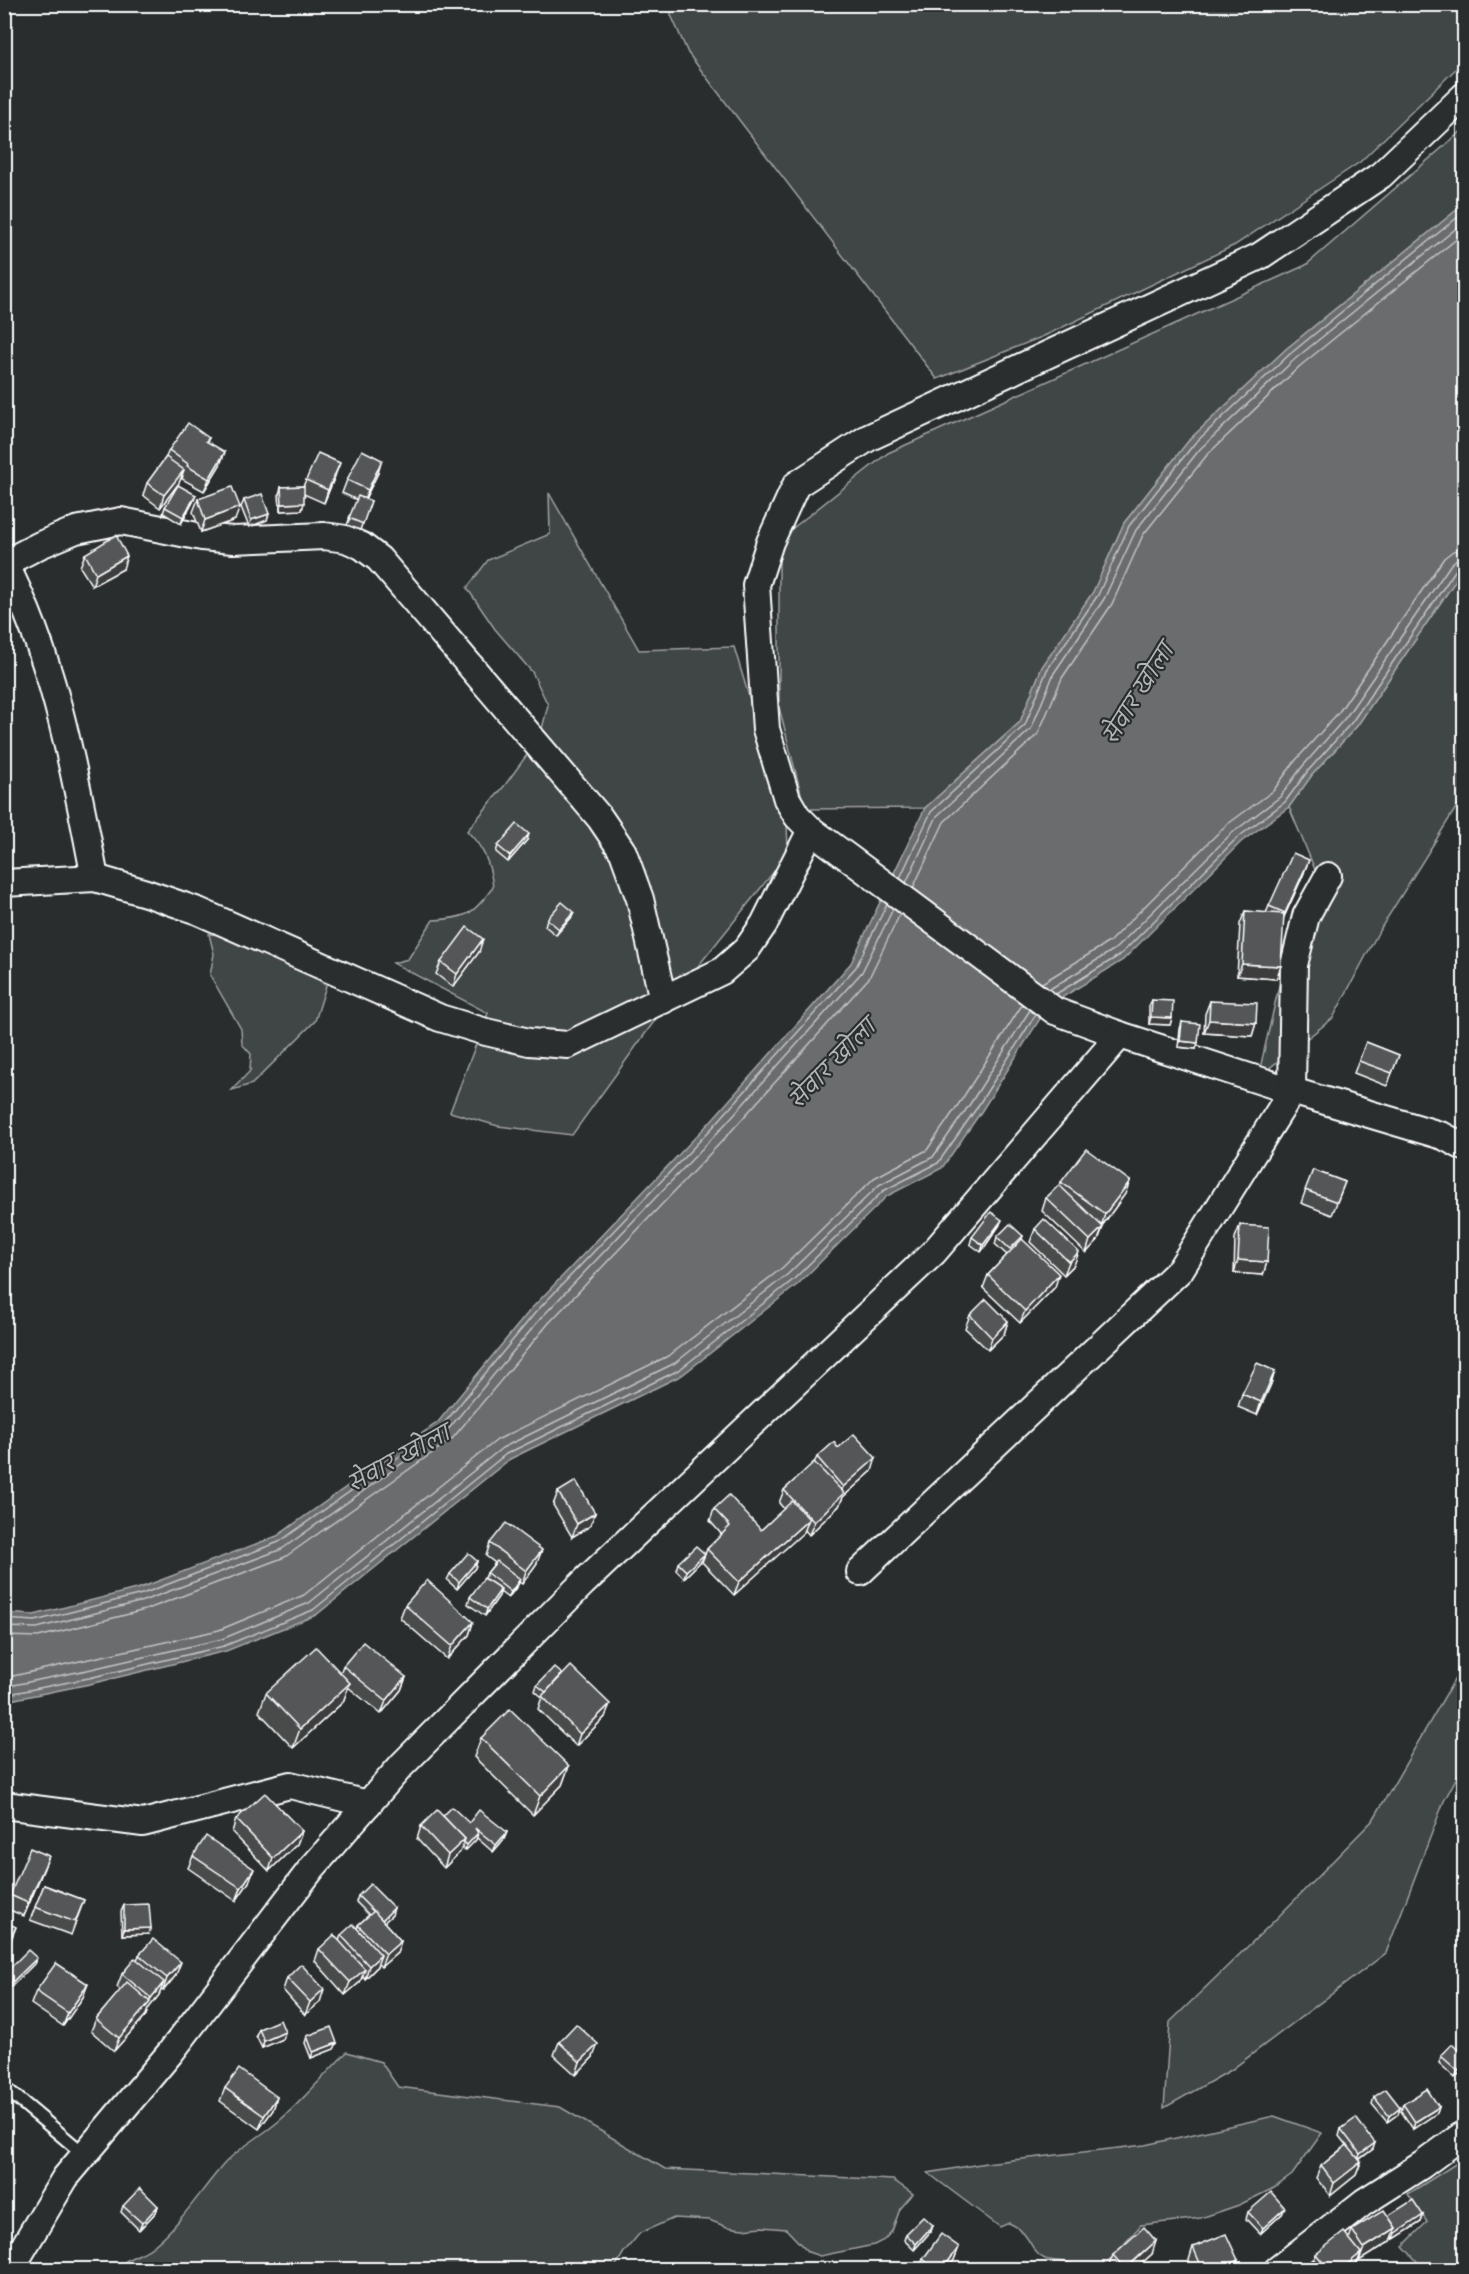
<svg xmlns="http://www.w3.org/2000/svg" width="1469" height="2274" viewBox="0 0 1469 2274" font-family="Mynerve,'Playpen Sans Deva',sans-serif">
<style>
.green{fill:#414445;stroke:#a0a2a2;stroke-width:1.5}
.water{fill:#6a6c6d;stroke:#a6a7a7;stroke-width:1.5}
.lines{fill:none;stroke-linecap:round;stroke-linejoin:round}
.shore{stroke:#c3c4c5;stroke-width:1.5}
.service-casing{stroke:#fff;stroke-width:16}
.minor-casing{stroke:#fff;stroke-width:30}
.service{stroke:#2a2d2e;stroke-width:12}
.minor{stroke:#2a2d2e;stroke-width:26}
.wall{fill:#494b4c;stroke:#fff;stroke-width:1.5}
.shaded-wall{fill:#3c3d3e;stroke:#fff;stroke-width:1.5}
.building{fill:#555758;stroke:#fff;stroke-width:1.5}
.labels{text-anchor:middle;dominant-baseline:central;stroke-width:4.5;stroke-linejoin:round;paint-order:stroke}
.water-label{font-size:21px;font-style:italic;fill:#b4b6b6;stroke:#2a2d2e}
</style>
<rect width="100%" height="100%" fill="#2a2d2e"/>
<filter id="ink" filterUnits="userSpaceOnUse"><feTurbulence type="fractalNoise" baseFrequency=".0167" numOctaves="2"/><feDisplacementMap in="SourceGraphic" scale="12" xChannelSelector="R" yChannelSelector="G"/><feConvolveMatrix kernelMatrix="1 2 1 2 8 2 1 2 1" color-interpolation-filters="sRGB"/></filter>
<g filter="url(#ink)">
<!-- green -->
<g class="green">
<polygon points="672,5 1464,5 1464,61 1360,162 1235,245 1044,336 937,379 688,53 671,15"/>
<polygon points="1464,129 1464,204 1286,349 1190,439 1124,523 1093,592 1042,667 1020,722 925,808 805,809 779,707 779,539 888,453 1306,265"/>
<path d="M 549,493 L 639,650 L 734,647 L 787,822 L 788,854 L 658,1016 L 572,1135 L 498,1126 L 450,1112 L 488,1013 L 393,963 L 408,959 L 433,920 C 467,918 473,915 493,887 C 490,863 484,848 467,831 L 505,785 L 540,737 L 548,705 L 532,672 L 495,629 L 467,588 L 488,560 L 550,534 Z"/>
<polygon points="1464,568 1464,795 1379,931 1333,1018 1258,1077 1279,986 1316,872 1289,807 1312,775 1357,726"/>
<polygon points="209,934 252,937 305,968 326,986 315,1021 252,1084 232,1090 250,1071 251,1054 242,1044 241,1029 210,975 214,954"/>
<polygon points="1464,1663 1464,1764 1444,1801 1386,1953 1231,2070 1164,2108 1170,2022 1277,1918 1373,1820"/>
<path d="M 347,2052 L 381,2062 L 398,2087 L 560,2107 L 665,2169 L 893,2180 L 913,2194 L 900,2209 L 892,2231 L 884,2240 L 874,2245 L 820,2256 L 808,2252 L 786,2229 L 762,2227 L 743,2229 L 727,2227 L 709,2220 L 674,2218 L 640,2233 L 624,2252 L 614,2269 L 118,2269 C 125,2257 141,2256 152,2247 C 180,2225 201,2190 224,2164 C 237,2149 263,2135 279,2121 C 303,2100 324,2075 347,2052 Z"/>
<path d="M 1274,2116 L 1322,2133 L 1292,2175 L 1274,2188 L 1239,2205 L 1201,2218 L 1141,2225 L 1102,2269 L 1080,2269 C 1071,2259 1057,2263 1045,2259 C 1029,2252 1032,2233 1009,2223 L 1000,2227 L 928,2173 L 986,2163 L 1145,2145 Z"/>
<polygon points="1460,2161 1464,2172 1464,2269 1424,2269 1403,2246 1427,2222 1408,2194"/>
</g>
<!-- water -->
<polygon class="water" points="1464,204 1464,568 1357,726 1312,775 1289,807 1241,842 1123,960 1048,1006 981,1112 942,1168 887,1196 797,1285 682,1375 510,1459 316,1615 226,1651 90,1684 5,1701 5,1613 34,1615 140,1588 277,1536 438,1422 531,1309 709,1123 851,963 925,808 1020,722 1042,667 1093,592 1124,523 1190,439 1286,349"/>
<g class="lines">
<!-- shore -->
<g class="shore">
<polyline points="900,878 931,812 1025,725 1047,670 1098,595 1129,526 1194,444 1290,354 1464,212"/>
<polyline points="906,883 937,816 1031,729 1054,673 1104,599 1136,530 1200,449 1295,359 1464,222"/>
<polyline points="913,888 944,822 1038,734 1062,678 1112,604 1143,535 1207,455 1300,366 1464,233"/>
<polyline points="1042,983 1109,942 1225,826 1273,791 1295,761 1339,712 1444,558 1453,551 1464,549"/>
<polyline points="1050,989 1115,949 1232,833 1280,797 1302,767 1346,717 1451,564 1457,559 1464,558"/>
<polyline points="1056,994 1120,955 1237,838 1285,802 1307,772 1352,722 1457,568 1464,565"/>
<polyline points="4,1619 35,1621 142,1594 279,1542 442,1426 535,1313 713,1127 856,967 887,904"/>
<polyline points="4,1627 37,1628 143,1601 282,1549 446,1432 541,1318 718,1132 862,972 893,909"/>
<polyline points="4,1636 38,1637 145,1610 285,1557 452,1439 548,1324 725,1138 869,978 900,914"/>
<polyline points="4,1678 219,1630 304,1595 497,1440 670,1355 782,1268 874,1178 927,1150 962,1099 1022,1005"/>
<polyline points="4,1687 87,1670 222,1639 309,1603 502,1448 675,1363 788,1274 879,1185 933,1157 970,1104 1030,1010"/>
<polyline points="4,1695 89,1678 224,1646 313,1610 506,1454 679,1370 793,1280 883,1191 938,1163 976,1109 1036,1014"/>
</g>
<defs>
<polyline id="service" points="4,2087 85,2155"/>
<g id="minor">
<path d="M 4,562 C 55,660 74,770 95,878"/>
<polyline points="5,563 40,545 76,530 121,521 202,537 233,540 324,536 346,539 362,546 379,559 600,818 623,852 640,899 663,1000"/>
<polyline points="811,830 797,816 787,799 766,729 756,585 770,542 796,485 868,438 1260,256 1381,175 1464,96"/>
<polyline points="4,883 95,878 146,893 198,911 440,1018 486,1032 529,1042 568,1045 722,971 747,949 764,924 811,830 1055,1011 1120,1035 1292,1091 1443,1136 1464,1147"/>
<polyline points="860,1572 1180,1270 1292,1091 1294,965 1306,916 1328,876"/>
<polyline points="4,1805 143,1823 290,1785 368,1804"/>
<polyline points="10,2270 65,2178 170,2053 312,1868 402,1765 583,1583 934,1252 1120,1035"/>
<polyline points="1277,2270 1364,2202 1422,2165 1464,2134"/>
</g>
</defs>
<!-- service casing -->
<use href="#service" class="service-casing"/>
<!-- minor casing -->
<use href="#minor" class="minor-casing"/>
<!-- service -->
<use href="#service" class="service"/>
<!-- minor -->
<use href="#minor" class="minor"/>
</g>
<!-- wall -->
<g class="wall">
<polygon points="209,438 207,442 220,465 204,491 182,479 183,476 182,475 179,483 160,508 143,495 147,483 166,457 169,450"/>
<polygon points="378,473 365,499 371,501 360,530 347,525 357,500 342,493 347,480"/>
<polygon points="335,476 324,503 304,494 302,510 280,511 279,494 281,487 303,486 306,480"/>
<polygon points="196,495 193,502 181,524 163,513 165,507"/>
<polygon points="198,499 235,520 201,532 193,512"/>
<polygon points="244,500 267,520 249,527 241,507"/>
<polygon points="85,554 123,569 92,586 80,567"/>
<polygon points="527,840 508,862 496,852 498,846"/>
<polygon points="1304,873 1283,919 1276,979 1237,976 1240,924 1245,911 1266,913 1269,906"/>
<polygon points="571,918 556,935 545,926 547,919"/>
<polygon points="479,952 453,987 436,974 441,962"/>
<polygon points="1152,1000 1172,1018 1170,1025 1149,1024 1149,1006"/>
<polygon points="1210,1001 1256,1023 1252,1036 1204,1033 1205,1014"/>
<polygon points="1182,1022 1196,1049 1178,1047 1180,1029"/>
<polygon points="1366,1042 1399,1055 1387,1086 1354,1073"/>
<polygon points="1313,1170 1345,1182 1332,1215 1301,1203"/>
<polygon points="1130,1181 1125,1194 1102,1226 1103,1227 1098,1240 1086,1253 1042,1211 1046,1198 1060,1186 1061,1182"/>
<polygon points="1240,1225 1267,1262 1263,1275 1234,1273 1235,1238"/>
<polygon points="999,1226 981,1252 970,1244 972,1237"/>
<polygon points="1035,1229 1074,1265 1064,1275 1030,1242"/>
<polygon points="1023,1236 1022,1239 1055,1287 1020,1323 983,1288 988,1275 1007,1255 995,1244 997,1237"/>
<polygon points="970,1315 1008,1321 1004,1334 988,1350 965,1328"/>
<polygon points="1275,1371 1271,1384 1257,1415 1238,1407 1242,1394"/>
<polygon points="838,1448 872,1471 843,1497 839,1506 809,1535 805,1530 734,1595 702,1562 707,1549 722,1535 710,1521 714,1509 761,1530 784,1509 779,1503 784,1490 814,1463 817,1457"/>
<polygon points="558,1492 595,1513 590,1526 572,1537 553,1505"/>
<polygon points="490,1543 537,1563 522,1584 519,1582 518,1585 508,1598 500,1592 499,1596 485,1616 468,1604 470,1597 485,1578 487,1573 495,1563 486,1556"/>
<polygon points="705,1554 702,1560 684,1578 676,1570 678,1563"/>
<polygon points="477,1561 475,1568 457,1589 447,1580 450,1574"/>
<polygon points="405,1605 473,1622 469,1635 447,1659 400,1618"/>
<polygon points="343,1666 406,1677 401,1690 381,1714 348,1687 343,1702 293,1748 259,1712 266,1693 340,1673"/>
<polygon points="561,1677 605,1717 576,1746 538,1709 542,1697 535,1691 537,1685"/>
<polygon points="481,1738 569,1766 562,1785 533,1815 474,1757"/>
<polygon points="443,1816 469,1823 507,1832 504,1839 493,1852 477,1838 465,1851 462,1848 460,1852 444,1868 417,1839 421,1826"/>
<polygon points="236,1819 302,1831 297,1844 269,1871 232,1832"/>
<polygon points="193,1856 249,1882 236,1901 188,1868"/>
<polygon points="44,1868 24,1916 5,1908 10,1895"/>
<polygon points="44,1885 84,1900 71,1935 30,1920"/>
<polygon points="358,1896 392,1915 384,1922 401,1941 397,1953 381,1967 378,1964 376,1968 365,1979 363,1976 360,1982 345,1995 315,1961 319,1949 339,1941 341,1935 357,1929 358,1925 369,1915 356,1902"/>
<polygon points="124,1905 148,1934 122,1935 121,1912"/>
<polygon points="139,1955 176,1975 163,1991 161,1990 159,1995 148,2009 146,2015 114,2051 91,2031 96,2019 121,1990 117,1987 122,1974 137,1960"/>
<polygon points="287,1978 320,2002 305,2015 283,1990"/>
<polygon points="36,1991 83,1997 63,2026 31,2004"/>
<polygon points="259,2029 285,2032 283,2039 262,2048 256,2036"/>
<polygon points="307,2036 337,2043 334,2049 311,2058 305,2043"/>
<polygon points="559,2042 593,2057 576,2075 554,2055"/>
<polygon points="1441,2056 1464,2056 1455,2078 1439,2063"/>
<polygon points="225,2088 277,2097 273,2110 259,2129 220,2101"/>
<polygon points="1374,2097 1400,2107 1398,2114 1387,2122 1372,2104"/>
<polygon points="1403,2104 1439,2107 1437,2113 1413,2129 1401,2111"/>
<polygon points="1341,2129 1373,2149 1359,2160 1361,2162 1356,2175 1330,2196 1316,2178 1321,2166 1346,2145 1339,2136"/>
<polygon points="123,2206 158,2206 156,2212 139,2230 121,2212"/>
<polygon points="1248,2212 1282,2214 1260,2234 1246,2219"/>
<polygon points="1423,2215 1421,2222 1394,2239 1393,2237 1391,2241 1359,2261 1358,2260 1356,2266 1352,2270 1314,2270 1312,2267 1316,2254 1349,2239 1352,2230 1388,2216"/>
<polygon points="933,2225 931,2231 914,2250 904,2240 906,2234"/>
<polygon points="959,2247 954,2260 947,2270 919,2270 923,2259"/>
<polygon points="1193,2247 1238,2260 1234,2270 1192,2270 1189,2260"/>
<polygon points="1152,2254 1134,2270 1110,2270 1108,2268 1113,2255"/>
</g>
<!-- shaded-wall -->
<g class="shaded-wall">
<polygon points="225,452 220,465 204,491 209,479"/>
<polygon points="382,460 378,473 363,503 368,490"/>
<polygon points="340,463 335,476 324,503 328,490"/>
<polygon points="184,470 179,483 160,508 164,495"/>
<polygon points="196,495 193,502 181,524 183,517"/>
<polygon points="304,503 302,510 280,511 282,504"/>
<polygon points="240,507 235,520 201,532 205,520"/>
<polygon points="269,514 267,520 249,527 251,520"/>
<polygon points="127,556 123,569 92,586 96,574"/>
<polygon points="529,834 527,840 508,862 510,856"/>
<polygon points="1309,860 1304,873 1280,926 1285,913"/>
<polygon points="574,912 571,918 556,935 559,929"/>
<polygon points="483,939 479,952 453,987 457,974"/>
<polygon points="1242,964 1281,966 1276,979 1237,976"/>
<polygon points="1151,1017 1172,1018 1170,1025 1149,1024"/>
<polygon points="1209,1020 1256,1023 1252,1036 1204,1033"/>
<polygon points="1180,1041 1198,1043 1196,1049 1178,1047"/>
<polygon points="1130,1181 1125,1194 1101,1227 1105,1214"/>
<polygon points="1002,1220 999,1226 981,1252 983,1245"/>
<polygon points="1103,1227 1098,1240 1086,1253 1090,1240"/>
<polygon points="1079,1252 1074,1265 1064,1275 1069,1262"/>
<polygon points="1238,1260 1267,1262 1263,1275 1234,1273"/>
<polygon points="1059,1274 1055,1287 1020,1323 1025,1311"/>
<polygon points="1008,1321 1004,1334 988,1350 992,1338"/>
<polygon points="1275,1371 1271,1384 1257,1415 1261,1402"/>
<polygon points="876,1458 872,1471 843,1497 839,1506 809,1535 814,1522 840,1497 843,1487"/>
<polygon points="595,1513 590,1526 572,1537 577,1524"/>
<polygon points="809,1519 804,1532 734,1595 739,1582"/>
<polygon points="542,1550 537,1563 522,1584 526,1571"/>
<polygon points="705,1554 702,1560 684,1578 686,1571"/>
<polygon points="477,1561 475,1568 457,1589 459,1582"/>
<polygon points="520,1579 518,1585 508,1598 511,1592"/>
<polygon points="501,1589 499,1596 485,1616 487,1609"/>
<polygon points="473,1622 469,1635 447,1659 452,1646"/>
<polygon points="406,1677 401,1690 381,1714 386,1701"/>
<polygon points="350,1683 343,1702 293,1748 300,1729"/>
<polygon points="610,1704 605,1717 576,1746 580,1734"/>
<polygon points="569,1766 562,1785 533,1815 540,1796"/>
<polygon points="302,1831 297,1844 269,1871 273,1858"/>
<polygon points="507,1832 504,1839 493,1852 496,1845"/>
<polygon points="478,1833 476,1840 465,1851 467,1845"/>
<polygon points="465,1839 460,1852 444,1868 448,1855"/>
<polygon points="49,1856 24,1916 28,1903"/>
<polygon points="254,1869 249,1882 236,1901 241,1888"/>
<polygon points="394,1908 392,1915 380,1926 382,1920"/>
<polygon points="16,1927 11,1940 4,1952 4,1948"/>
<polygon points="151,1928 148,1934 122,1935 124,1929"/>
<polygon points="401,1941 397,1953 381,1967 386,1954"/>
<polygon points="381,1955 376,1968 365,1979 369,1966"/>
<polygon points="37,1958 34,1964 4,1994 4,1990"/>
<polygon points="181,1962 176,1975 163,1991 167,1978"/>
<polygon points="365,1969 360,1982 345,1995 350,1982"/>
<polygon points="164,1982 159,1995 148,2009 146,2015 114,2051 119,2038 149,2003 151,1998"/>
<polygon points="88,1984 83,1997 63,2026 68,2013"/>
<polygon points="324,1989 320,2002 305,2015 310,2002"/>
<polygon points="285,2032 283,2039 262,2048 264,2041"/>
<polygon points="337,2043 334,2049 311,2058 313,2052"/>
<polygon points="598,2044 593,2057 576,2075 580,2062"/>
<polygon points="1464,2065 1464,2069 1455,2078 1458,2071"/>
<polygon points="277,2097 273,2110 259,2129 264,2116"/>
<polygon points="1400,2107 1398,2114 1387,2122 1389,2116"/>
<polygon points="1439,2107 1437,2113 1413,2129 1415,2122"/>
<polygon points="1375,2143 1373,2149 1358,2160 1360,2154"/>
<polygon points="1361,2162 1356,2175 1330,2196 1334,2183"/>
<polygon points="158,2206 156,2212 139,2230 142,2223"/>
<polygon points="1285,2208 1282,2214 1260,2234 1263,2228"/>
<polygon points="1423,2215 1421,2222 1394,2239 1396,2233"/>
<polygon points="933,2225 931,2231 914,2250 916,2244"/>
<polygon points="1396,2228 1391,2241 1359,2261 1364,2248"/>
<polygon points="1156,2241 1152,2254 1134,2270 1125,2270"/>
<polygon points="959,2247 954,2260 947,2270 942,2270"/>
<polygon points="1361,2253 1356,2266 1352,2270 1340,2270"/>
<polygon points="1238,2260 1234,2270 1216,2270"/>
</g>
<!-- building -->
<g class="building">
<polygon points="188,423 209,438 206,441 225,452 209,479 187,466 188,464 169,450"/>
<polygon points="362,450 382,460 368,490 347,480"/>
<polygon points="318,453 340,463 328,490 306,480"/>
<polygon points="166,457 184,470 164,495 147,483"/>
<polygon points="178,485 196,495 183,517 165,507"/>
<polygon points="304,486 304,503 282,504 281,487"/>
<polygon points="232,487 240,507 205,520 198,499"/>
<polygon points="262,494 269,514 251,520 244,500"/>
<polygon points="358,496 371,501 363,524 349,518"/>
<polygon points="116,535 127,556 96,574 85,554"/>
<polygon points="517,824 529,834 510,856 498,846"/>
<polygon points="1293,853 1309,860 1285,913 1269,906"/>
<polygon points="562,902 574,912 559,929 547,919"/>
<polygon points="1245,911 1284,914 1281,966 1242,964"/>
<polygon points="467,927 483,939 457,974 441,962"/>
<polygon points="1152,1000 1173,1001 1172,1018 1151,1017"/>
<polygon points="1210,1001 1257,1003 1256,1023 1209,1020"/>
<polygon points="1182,1022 1200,1024 1198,1043 1180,1041"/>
<polygon points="1366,1042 1399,1055 1392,1073 1359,1061"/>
<polygon points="1086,1149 1130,1181 1105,1214 1061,1182"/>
<polygon points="1313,1170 1345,1182 1337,1202 1305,1190"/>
<polygon points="1059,1185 1103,1227 1090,1240 1046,1198"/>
<polygon points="991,1212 1002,1220 983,1245 972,1237"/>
<polygon points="1044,1219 1079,1252 1069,1262 1035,1229"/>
<polygon points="1010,1224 1023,1236 1010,1249 997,1237"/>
<polygon points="1240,1225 1269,1227 1267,1262 1238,1260"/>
<polygon points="1022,1239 1059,1274 1025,1311 988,1275"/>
<polygon points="986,1299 1008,1321 992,1338 970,1315"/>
<polygon points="1257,1363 1275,1371 1261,1402 1242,1394"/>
<polygon points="854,1434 876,1458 843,1487 817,1457 834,1442 838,1448"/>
<polygon points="814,1462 844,1493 814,1522 784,1490"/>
<polygon points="576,1481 595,1513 577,1524 558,1492"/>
<polygon points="729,1495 761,1530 792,1501 809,1519 739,1582 707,1549 730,1526 714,1509"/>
<polygon points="506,1523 542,1550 526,1571 490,1543"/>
<polygon points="696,1546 705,1554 686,1571 678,1563"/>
<polygon points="468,1553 477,1561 459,1582 450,1574"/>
<polygon points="497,1561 520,1579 511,1592 487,1573"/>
<polygon points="484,1578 501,1589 487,1609 470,1597"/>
<polygon points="427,1580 473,1622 452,1646 405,1605"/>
<polygon points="363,1642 406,1677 386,1701 343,1666"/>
<polygon points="316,1647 350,1683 300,1729 266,1693"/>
<polygon points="571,1666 610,1704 580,1734 542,1696"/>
<polygon points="554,1667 562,1674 546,1692 537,1685"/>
<polygon points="510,1709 569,1766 540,1796 481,1738"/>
<polygon points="265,1793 302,1831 273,1858 236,1819"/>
<polygon points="452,1807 469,1823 479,1810 507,1832 496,1845 475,1828 478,1833 467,1845 464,1842 465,1839 443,1816"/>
<polygon points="437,1810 465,1839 448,1855 421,1826"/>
<polygon points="206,1836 254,1869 241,1888 193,1856"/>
<polygon points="30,1848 49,1856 28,1903 10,1895"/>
<polygon points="370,1884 394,1908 382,1920 358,1896"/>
<polygon points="44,1885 84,1900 75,1922 35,1907"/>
<polygon points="149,1904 151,1928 124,1929 124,1905"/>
<polygon points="374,1911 401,1941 386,1954 358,1925"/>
<polygon points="4,1921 16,1927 4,1948"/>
<polygon points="353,1924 381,1955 369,1966 341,1935"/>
<polygon points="334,1935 365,1969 350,1982 319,1949"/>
<polygon points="153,1939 181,1962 167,1978 139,1955"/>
<polygon points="28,1950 37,1958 4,1990 4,1974"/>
<polygon points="135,1958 164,1982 151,1998 122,1974"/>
<polygon points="56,1963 88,1984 68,2013 36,1991"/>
<polygon points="301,1964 324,1989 310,2002 287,1978"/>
<polygon points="127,1982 150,2002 119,2038 96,2019"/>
<polygon points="280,2020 285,2032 264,2041 259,2029"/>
<polygon points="576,2024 598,2044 580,2062 559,2042"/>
<polygon points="331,2027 337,2043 313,2052 307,2036"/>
<polygon points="1452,2044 1464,2056 1464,2065 1458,2071 1441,2056"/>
<polygon points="239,2069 277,2097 264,2116 225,2088"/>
<polygon points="1386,2089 1400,2107 1389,2116 1374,2097"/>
<polygon points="1427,2089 1439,2107 1415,2122 1403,2104"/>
<polygon points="1356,2118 1375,2143 1360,2154 1341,2129"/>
<polygon points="1347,2145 1361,2162 1334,2183 1321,2166"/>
<polygon points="140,2188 158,2206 142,2223 123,2206"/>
<polygon points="1271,2192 1285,2208 1263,2228 1248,2212"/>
<polygon points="1413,2200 1423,2215 1396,2233 1395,2231 1396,2228 1388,2216"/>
<polygon points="1384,2210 1396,2228 1364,2248 1352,2230"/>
<polygon points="923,2217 933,2225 916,2244 906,2234"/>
<polygon points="1144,2227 1156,2241 1125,2269 1113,2255"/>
<polygon points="1344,2232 1361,2253 1340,2270 1329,2270 1316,2254"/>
<polygon points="941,2234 959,2247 942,2270 936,2270 923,2259"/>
<polygon points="1226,2234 1238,2260 1216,2270 1203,2270 1193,2247"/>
</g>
</g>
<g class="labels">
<!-- water labels -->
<g class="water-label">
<text transform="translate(1139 695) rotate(-58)">सेवार खोला</text>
<text transform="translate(833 1065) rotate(-46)">सेवार खोला</text>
<text transform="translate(399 1460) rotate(-29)">सेवार खोला</text>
</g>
</g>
<!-- margin -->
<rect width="1469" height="2274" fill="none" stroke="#2a2d2e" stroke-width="24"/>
<rect x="12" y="12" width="1445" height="2250" fill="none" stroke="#fff" stroke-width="2" filter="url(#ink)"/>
</svg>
